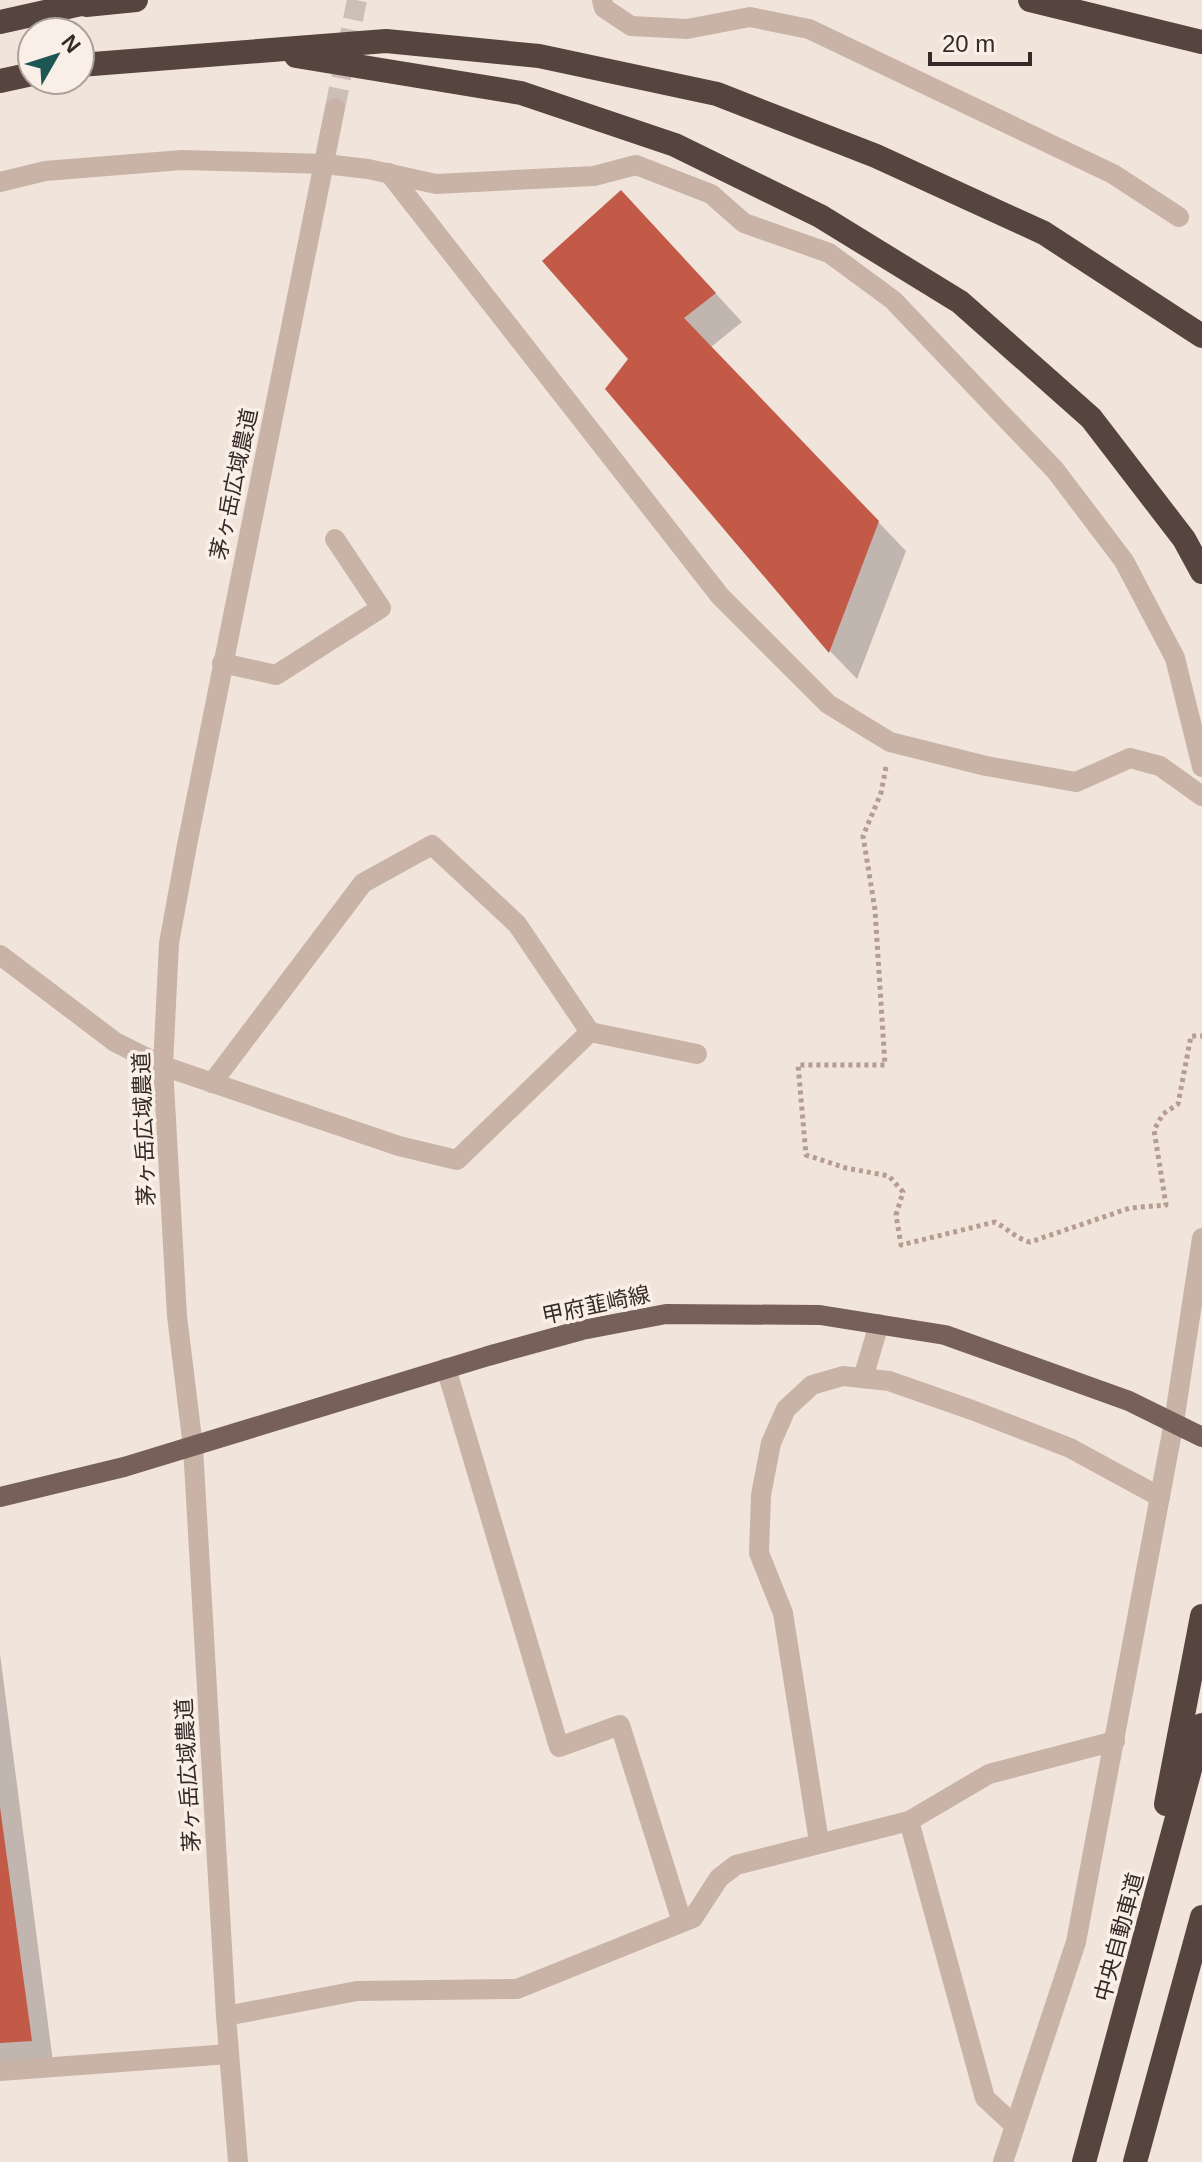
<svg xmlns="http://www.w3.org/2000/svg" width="1202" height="2162" viewBox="0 0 1202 2162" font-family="Helvetica,'Noto Sans JP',sans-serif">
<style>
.shadow{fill:#0003}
.building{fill:#c35947}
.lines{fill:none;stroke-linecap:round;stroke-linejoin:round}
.minor-tunnel{stroke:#cbbfb7;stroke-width:20;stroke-dasharray:20 10;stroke-linecap:butt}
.path{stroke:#b59d91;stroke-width:5;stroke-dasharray:4 4;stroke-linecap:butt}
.minor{stroke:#c9b3a7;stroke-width:20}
.major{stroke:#776059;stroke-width:20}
.highway{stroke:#56443f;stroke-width:24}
.labels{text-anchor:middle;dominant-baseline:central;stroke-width:7;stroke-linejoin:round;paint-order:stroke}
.street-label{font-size:22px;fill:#352a27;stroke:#f9efe7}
</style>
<rect width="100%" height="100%" fill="#f1e4db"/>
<!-- shadow -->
<g class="shadow">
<polygon points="649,221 742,322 711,347 906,551 857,679 830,651 608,389 631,358"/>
<polygon points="0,1654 53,2062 0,2066"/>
</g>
<!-- building -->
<g class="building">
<polygon points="621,190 716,293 684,318 879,521 829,653 605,389 628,359 542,261"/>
<polygon points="0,1807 32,2041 0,2043"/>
</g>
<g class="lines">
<!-- minor-tunnel -->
<polyline class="minor-tunnel" points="335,108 357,0"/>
<!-- path -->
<path class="path" d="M 886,767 L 881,793 L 863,836 L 875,910 L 885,1065 L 798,1065 L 806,1155 L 846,1168 L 889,1176 L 903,1192 L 896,1215 L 901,1245 L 995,1222 C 1008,1229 1017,1239 1030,1242 L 1130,1208 L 1166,1205 L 1154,1130 L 1163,1114 L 1178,1104 L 1191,1036 L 1202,1036"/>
<!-- minor -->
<g class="minor">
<polyline points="602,0 604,8 631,26 687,29 750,17 809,29 1113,174 1179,217"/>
<polyline points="389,173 720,596 828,704 890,742 986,766 1076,782 1130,758 1160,766 1202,796"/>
<polyline points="0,182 45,171 182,160 325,164 368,169 436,184 594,176 636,165 711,194 744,223 829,253 893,300 1055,470 1124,561 1175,658 1202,767"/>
<polyline points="222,663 276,675 381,608 335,539"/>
<polyline points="0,955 115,1042 163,1066 399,1146 457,1160 590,1032 697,1054"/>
<polyline points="212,1083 363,883 432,845 517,924 590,1032"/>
<polyline points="446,1368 559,1747 620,1725 682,1922"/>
<polyline points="863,1378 879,1324"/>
<polyline points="909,1821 985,2098 1014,2125"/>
<polyline points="819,1842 783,1613 759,1553 761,1495 771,1443 786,1409 812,1385 843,1376 889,1381 972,1410 1070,1448 1160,1497"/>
<polyline points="226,2016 357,1991 517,1989 693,1918 719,1878 736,1865 909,1821 989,1774 1115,1741"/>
<polyline points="0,2071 229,2054"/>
<polyline points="238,2162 226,2016 193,1447 177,1316 163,1066 169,943 187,845 335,108"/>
<polyline points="1003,2162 1076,1942 1174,1422 1202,1238"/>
</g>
<!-- major -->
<polyline class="major" points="0,1497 124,1467 488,1356 582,1330 666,1314 820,1315 945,1335 1129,1401 1202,1437"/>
<!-- highway -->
<g class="highway">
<polyline points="1030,0 1202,42"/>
<polyline points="86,5 136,0"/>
<polyline points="0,22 99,0"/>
<polyline points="296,56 521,93 675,145 820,216 960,302 1091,418 1184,539 1202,572"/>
<polyline points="80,65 386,41 539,56 717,94 876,156 1044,233 1202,336"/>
<polyline points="0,81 32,74"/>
<polyline points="1166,1804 1202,1616"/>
<polyline points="1084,2162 1202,1725"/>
<polyline points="1135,2162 1202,1917"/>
</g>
</g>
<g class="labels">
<!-- street labels -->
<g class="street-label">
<text transform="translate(234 484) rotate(-78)">茅ヶ岳広域農道</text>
<text transform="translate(144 1129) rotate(-92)">茅ヶ岳広域農道</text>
<text transform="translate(596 1305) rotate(-12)">甲府韮崎線</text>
<text transform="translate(188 1775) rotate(-93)">茅ヶ岳広域農道</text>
<text transform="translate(1119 1937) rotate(-75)">中央自動車道</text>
</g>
</g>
<!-- north arrow -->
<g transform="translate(56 56) rotate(51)"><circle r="38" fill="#f9efe7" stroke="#aba09a" stroke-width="2"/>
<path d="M0-6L14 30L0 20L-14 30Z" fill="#1e5654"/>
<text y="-12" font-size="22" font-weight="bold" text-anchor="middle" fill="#352a27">N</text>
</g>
<!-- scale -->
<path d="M930 52v12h100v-12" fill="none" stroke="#352a27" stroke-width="4"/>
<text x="942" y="52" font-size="24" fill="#352a27" stroke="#f9efe7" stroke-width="6" paint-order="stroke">20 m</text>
</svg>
